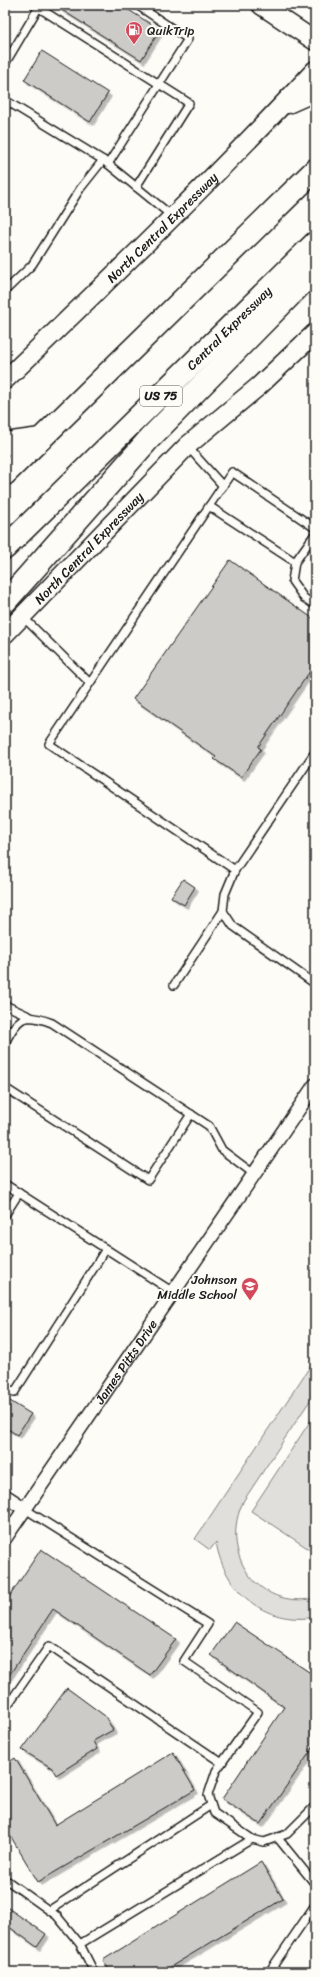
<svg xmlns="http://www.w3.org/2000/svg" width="320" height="1977" viewBox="0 0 320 1977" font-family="Sriracha,sans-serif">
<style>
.green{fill:#e0dfdb;stroke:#7e7e7c}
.building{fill:#cccbc8;stroke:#1c1c1c;filter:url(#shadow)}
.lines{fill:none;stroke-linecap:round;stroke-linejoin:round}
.lane-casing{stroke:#1c1c1c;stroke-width:10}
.street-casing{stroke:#1c1c1c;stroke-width:16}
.secondary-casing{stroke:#1c1c1c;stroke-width:21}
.highway-casing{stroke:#1c1c1c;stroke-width:25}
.lane{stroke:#fdfcf7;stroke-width:7}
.street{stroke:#fdfcf7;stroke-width:13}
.secondary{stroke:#fdfcf7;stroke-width:18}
.highway{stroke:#fdfcf7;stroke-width:22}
.labels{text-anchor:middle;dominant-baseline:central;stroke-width:4;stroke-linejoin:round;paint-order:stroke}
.shield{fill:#fdfcf7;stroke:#605f5e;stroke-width:1}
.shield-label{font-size:12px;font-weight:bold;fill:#1c1c1c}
.poi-label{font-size:13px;fill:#1c1c1c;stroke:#fdfcf7;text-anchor:start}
.street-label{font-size:13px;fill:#1c1c1c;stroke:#fdfcf7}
</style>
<defs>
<filter id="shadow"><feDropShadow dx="3.5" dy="3.5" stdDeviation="0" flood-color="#0004"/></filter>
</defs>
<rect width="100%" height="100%" fill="#fdfcf7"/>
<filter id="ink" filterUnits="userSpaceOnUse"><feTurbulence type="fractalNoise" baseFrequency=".025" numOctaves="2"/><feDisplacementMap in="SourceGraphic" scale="8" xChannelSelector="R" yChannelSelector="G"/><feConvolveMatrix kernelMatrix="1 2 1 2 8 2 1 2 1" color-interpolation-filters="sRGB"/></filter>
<g filter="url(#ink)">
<!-- green -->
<g class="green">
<path d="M 315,1359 L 315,1393 L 244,1500 C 218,1551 256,1611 315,1598 L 315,1617 C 264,1626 224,1590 216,1542 L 210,1550 L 195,1539 Z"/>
<polygon points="315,1414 315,1553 251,1511"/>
</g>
<!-- building -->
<g class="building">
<polygon points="58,5 121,5 160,30 141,60 57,7"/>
<polygon points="42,51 108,93 90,122 24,80"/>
<polygon points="230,560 315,620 315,664 258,747 261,749 241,777 214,759 216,757 133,699"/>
<polygon points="183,879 195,887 184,905 171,897"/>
<polygon points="5,1398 31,1414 17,1435 5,1427"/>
<polygon points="41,1549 176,1639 150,1675 53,1609 8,1677 5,1675 5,1603"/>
<polygon points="234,1622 315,1676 315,1745 260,1824 222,1799 284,1707 211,1655"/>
<polygon points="67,1688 105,1716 113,1730 93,1741 97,1749 56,1775 52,1768 22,1750"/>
<polygon points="173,1752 195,1790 38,1882 5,1827 5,1765 15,1758 55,1825"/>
<polygon points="261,1862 283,1899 162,1972 110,1972 103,1960"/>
<polygon points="5,1906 46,1934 37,1947 5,1924"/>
</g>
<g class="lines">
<defs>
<g id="lane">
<polyline points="39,8 189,103 136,187"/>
<polyline points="5,64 40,5"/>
<polyline points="5,100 103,160 172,216"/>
<polyline points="108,164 188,39 137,5"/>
<polyline points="5,291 32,265 80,189 103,160"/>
<polyline points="187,446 223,486"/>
<polyline points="209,506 295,562"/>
<polyline points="315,534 295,562 292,581 304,598 315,605"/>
<polyline points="23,617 90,683"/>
<polyline points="315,752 235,870 225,894 223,911 233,926 315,984"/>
<polyline points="235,870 49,744 232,472 315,528"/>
<polyline points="174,985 223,911"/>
<polyline points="5,1005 31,1017"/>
<path d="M 5,1043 C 18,1017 24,1012 52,1023 L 209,1126 L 222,1150 L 254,1174"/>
<polyline points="5,1088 148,1180 191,1114"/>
<polyline points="5,1184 19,1193 5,1215"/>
<polyline points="19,1193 173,1292"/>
<polyline points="5,1387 14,1393 106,1249"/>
<polyline points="25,1509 208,1624 184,1661 258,1712 216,1771 208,1795 214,1813 252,1839 264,1842 287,1834 315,1806"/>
<polyline points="5,1709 49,1646 222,1763"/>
<polyline points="277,1837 315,1884"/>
<polyline points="5,1879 57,1916 80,1944 94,1972"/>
<polyline points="50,1910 211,1805"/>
<polyline points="80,1944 252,1839"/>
<polyline points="269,1972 315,1905"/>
</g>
<g id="street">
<polyline points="5,1496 25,1509"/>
<path id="s1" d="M 5,1538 L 315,1085"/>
</g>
<g id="secondary">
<polyline points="261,5 315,41"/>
<polyline points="288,104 315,92"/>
<path id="s2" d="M 5,380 C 110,279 216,177 315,70"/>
<path id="s3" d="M 5,634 L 187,446 L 259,386 L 315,333"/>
</g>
<g id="highway">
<polyline points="5,444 41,439"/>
<polyline points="5,474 315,170"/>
<path id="s4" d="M 5,548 L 315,243"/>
<polyline points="5,602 149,439 315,270"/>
</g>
</defs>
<!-- lane casing -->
<use href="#lane" class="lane-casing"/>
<!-- street casing -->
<use href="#street" class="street-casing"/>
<!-- secondary casing -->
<use href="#secondary" class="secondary-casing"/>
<!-- highway casing -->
<use href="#highway" class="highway-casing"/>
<!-- lane -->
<use href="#lane" class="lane"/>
<!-- street -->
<use href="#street" class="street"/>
<!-- secondary -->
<use href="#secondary" class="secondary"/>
<!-- highway -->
<use href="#highway" class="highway"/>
</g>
</g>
<!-- icons -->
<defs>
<symbol id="fuel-pin" viewBox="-11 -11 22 30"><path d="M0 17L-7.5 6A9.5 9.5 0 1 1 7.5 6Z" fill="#d1495b" stroke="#fdfcf7"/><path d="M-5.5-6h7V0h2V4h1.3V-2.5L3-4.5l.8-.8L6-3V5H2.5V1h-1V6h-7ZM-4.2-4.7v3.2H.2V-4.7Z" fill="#fff"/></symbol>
<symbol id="school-pin" viewBox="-11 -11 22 30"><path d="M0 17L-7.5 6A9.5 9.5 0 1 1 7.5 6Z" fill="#d1495b" stroke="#fdfcf7"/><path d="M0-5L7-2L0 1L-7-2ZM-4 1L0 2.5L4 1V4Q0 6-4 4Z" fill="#fff"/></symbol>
</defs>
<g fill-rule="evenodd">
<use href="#fuel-pin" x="124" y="20" width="20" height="27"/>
<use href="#school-pin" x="240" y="1276" width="20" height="27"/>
</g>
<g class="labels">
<!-- shield labels -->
<rect class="shield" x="140" y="386" width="42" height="20" rx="3"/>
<g class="shield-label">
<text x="161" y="396">US 75</text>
</g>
<!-- poi labels -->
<g class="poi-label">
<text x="147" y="30">QuikTrip</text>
<text x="237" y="1279" text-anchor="end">Johnson<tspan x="237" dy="15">Middle School</tspan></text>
</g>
<!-- street labels -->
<g class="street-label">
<text stroke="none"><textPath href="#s2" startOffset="219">North Central Expressway</textPath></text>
<text stroke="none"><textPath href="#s4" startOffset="314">Central Expressway</textPath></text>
<text stroke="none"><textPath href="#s3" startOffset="120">North Central Expressway</textPath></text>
<text stroke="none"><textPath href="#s1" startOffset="214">James Pitts Drive</textPath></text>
</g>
</g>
<!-- margin -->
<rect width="320" height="1977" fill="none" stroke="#fdfcf7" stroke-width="20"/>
<rect x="10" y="10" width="300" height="1957" fill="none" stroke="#1c1c1c" stroke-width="1.5" filter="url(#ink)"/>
</svg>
